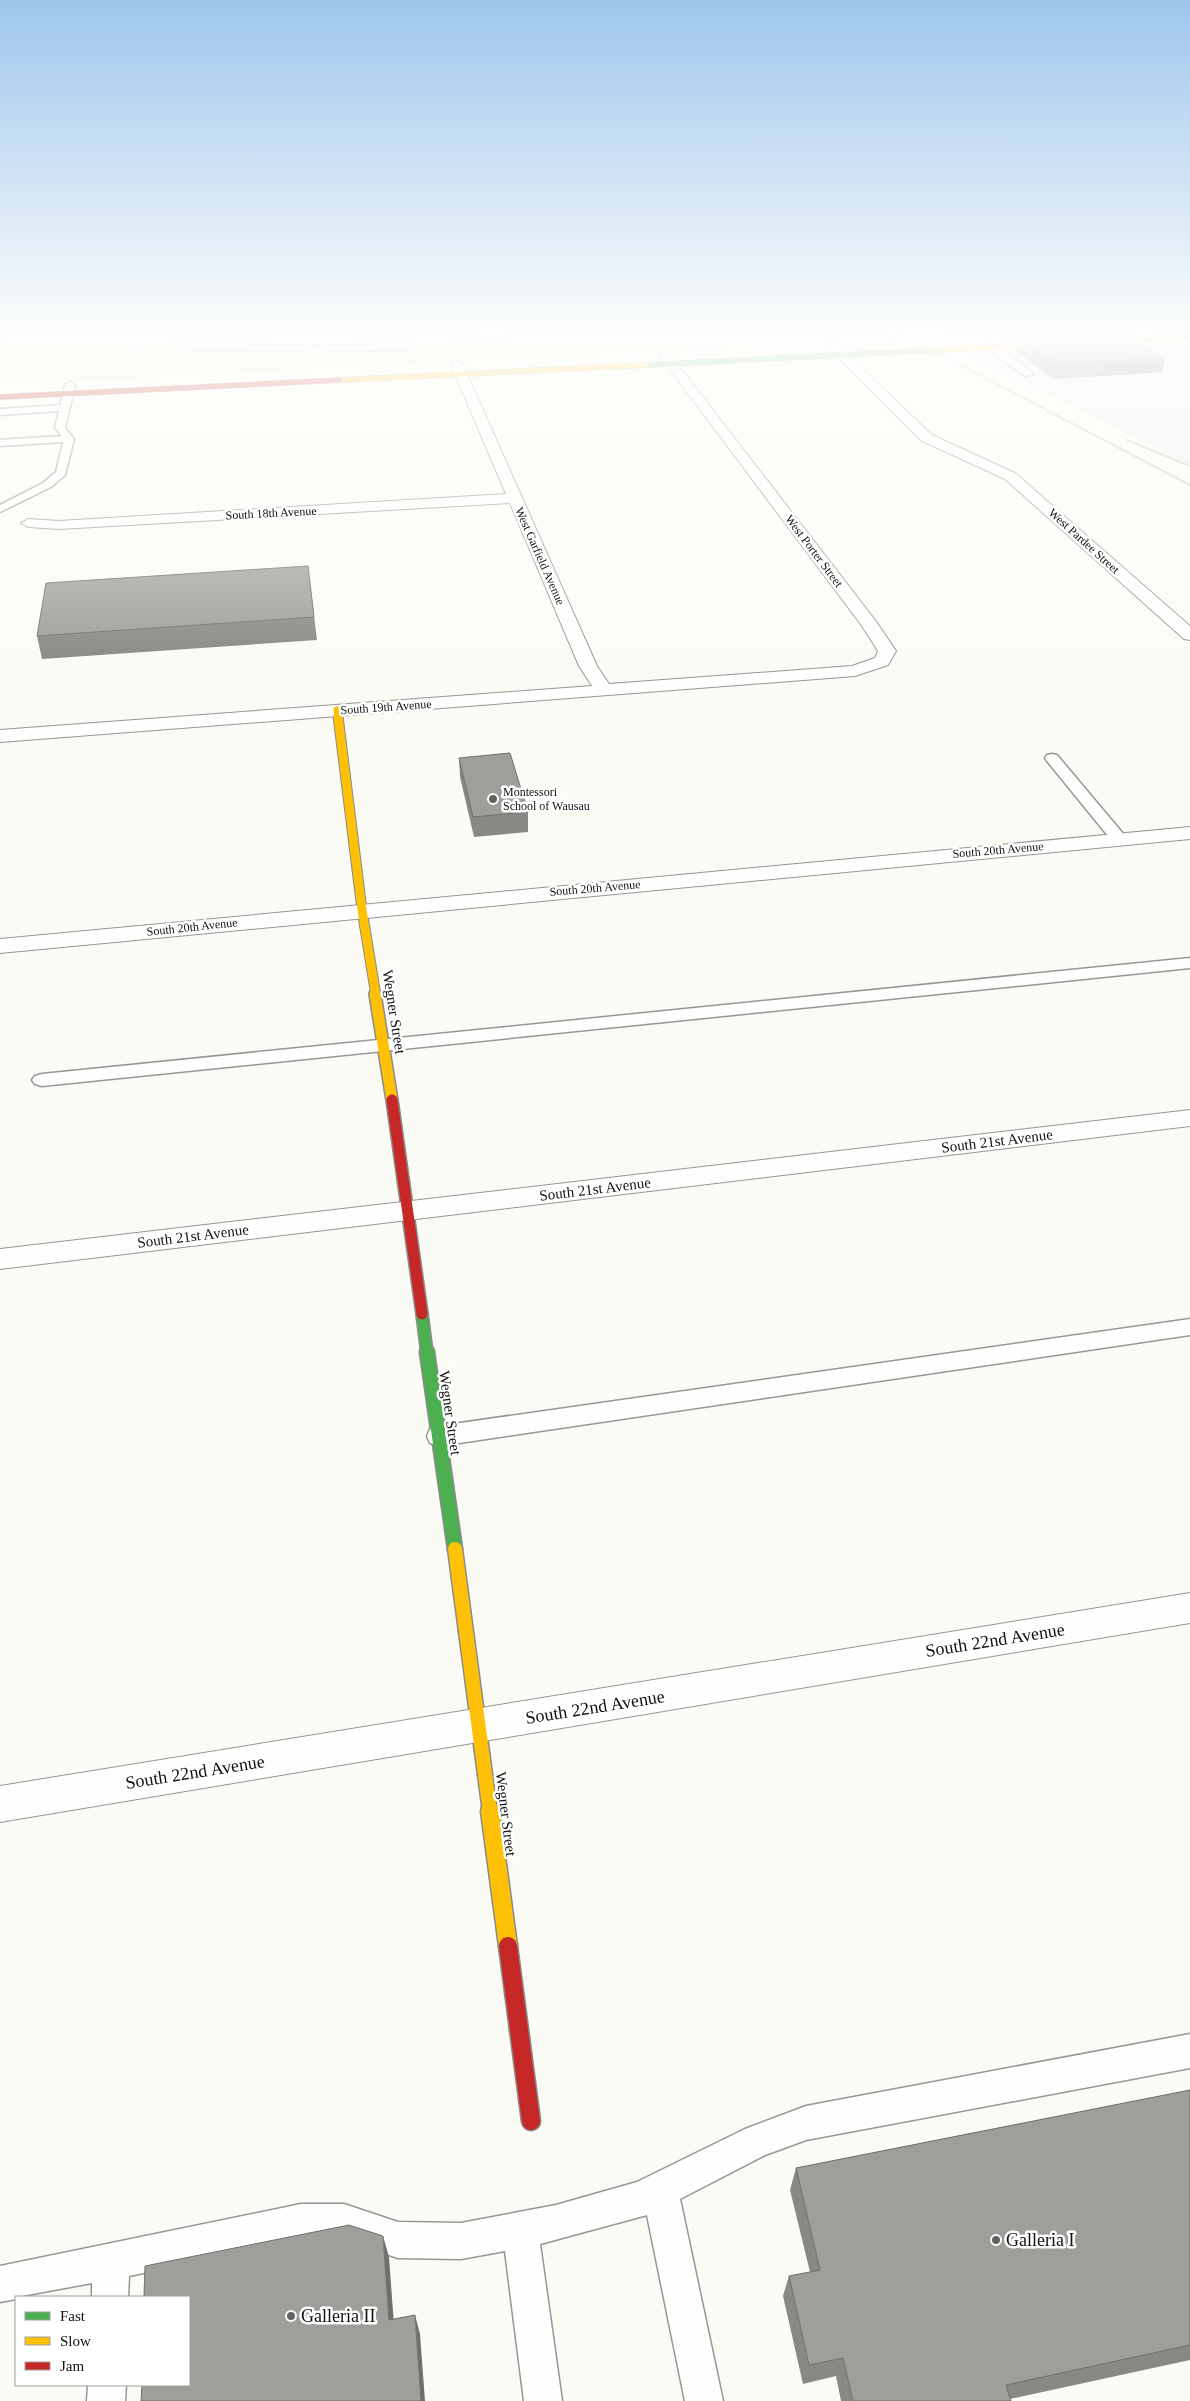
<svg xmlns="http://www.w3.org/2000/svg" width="1190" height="2401" viewBox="0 0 1190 2401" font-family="'Times New Roman',serif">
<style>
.industrial{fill:#f3eff1}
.green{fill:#e2f1d7}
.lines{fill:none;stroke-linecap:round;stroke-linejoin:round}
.lane-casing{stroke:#969694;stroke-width:3}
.street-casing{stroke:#969694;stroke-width:2}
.fast-far2-casing{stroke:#8c8c8a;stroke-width:6}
.fast-far1-casing{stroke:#8c8c8a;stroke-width:14}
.fast-casing{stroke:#8c8c8a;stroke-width:17}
.slow-far5-casing{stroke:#8c8c8a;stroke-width:6}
.slow-far4-casing{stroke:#8c8c8a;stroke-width:8}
.slow-far3-casing{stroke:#8c8c8a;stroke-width:11}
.slow-far2-casing{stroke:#8c8c8a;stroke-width:14}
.slow-far1-casing{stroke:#8c8c8a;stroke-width:17}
.slow-casing{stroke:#8c8c8a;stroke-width:21}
.jam-far2-casing{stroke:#8c8c8a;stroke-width:6}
.jam-far1-casing{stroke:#8c8c8a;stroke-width:14}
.jam-casing{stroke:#8c8c8a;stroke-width:21}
.path{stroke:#b9b9b8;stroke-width:1;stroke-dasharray:2.5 1;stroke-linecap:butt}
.lane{fill:#fefefe;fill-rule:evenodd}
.street{fill:#fefefe;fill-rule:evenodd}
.fast-far2{stroke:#4caf50;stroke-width:5}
.fast-far1{stroke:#4caf50;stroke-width:11}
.fast{stroke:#4caf50;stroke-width:14}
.slow-far5{stroke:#ffc107;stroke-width:5}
.slow-far4{stroke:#ffc107;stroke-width:7}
.slow-far3{stroke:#ffc107;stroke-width:9}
.slow-far2{stroke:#ffc107;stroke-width:11}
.slow-far1{stroke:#ffc107;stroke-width:14}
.slow{stroke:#ffc107;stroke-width:18}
.jam-far2{stroke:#c62828;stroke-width:5}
.jam-far1{stroke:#c62828;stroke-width:11}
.jam{stroke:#c62828;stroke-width:18}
.rail{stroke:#d7c8c6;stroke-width:2}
.wall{fill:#898885}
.shaded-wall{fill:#6f6f6c}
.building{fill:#9f9e9b;stroke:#6f6f6c}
.poi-dot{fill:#626260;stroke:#fff;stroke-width:2}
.labels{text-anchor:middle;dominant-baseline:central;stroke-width:5;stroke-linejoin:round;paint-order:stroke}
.far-street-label{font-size:12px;fill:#101010;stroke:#fff}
.far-poi-label{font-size:12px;fill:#101010;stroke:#fff;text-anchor:start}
.street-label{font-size:15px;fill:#101010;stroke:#fff}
.near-street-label{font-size:18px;fill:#101010;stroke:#fff}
.near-poi-label{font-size:18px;fill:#101010;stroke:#fff;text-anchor:start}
</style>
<rect width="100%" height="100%" fill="#fbfbf6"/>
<!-- industrial -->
<g class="industrial">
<polygon points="938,331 1135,331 956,340"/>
<polygon points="1190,337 1190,466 1078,409 947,349"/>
</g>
<!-- green -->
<polygon class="green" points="0,331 873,331 889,340 0,385"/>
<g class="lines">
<defs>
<g id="lane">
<path d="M 513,331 L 544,331 L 400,349 L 314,352 L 55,343 L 9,345 L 5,342 L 9,339 C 110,335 211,346 312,346 C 379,347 446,338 513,331 Z"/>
<polygon points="868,331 878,331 894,343 887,345"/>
<path d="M 955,331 C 976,331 1018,358 1033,374 L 1025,376 L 994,354 Z"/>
<polygon points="70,382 75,385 65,428 74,439 65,475 51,487 0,512 0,505 43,483 56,472 63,442 0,446 0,440 62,436 55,428 59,411 0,415 0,409 60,405 65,385"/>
<polygon points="1052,754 1057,755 1125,836 1127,839 1125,842 1113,842 1047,761 1045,758 1047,755"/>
<polygon points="1190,958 1190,968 42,1086 35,1084 32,1080 35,1076 42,1074"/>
<polygon points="1190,1319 1190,1335 439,1446 430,1443 427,1436 430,1429 439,1426"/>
<polygon points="1190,2034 1190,2068 806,2140 765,2155 680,2199 723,2401 685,2401 647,2215 540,2244 562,2401 524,2401 505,2251 461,2259 398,2258 344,2240 301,2240 129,2276 128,2297 92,2297 92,2283 16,2297 16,2299 0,2302 0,2266 301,2204 344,2204 398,2222 461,2223 556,2205 637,2182 745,2129 806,2106"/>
<polygon points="88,2385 126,2385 125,2401 87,2401"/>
</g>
<g id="street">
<polygon points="832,343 836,344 932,435 1015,473 1190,626 1190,640 1184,639 1005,479 922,441 828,348 828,344"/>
<polygon points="664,351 668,352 875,620 896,651 888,665 855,676 0,742 0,730 592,686 579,666 510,503 59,529 28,527 21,523 28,519 59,521 506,494 451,365 457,361 463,365 597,666 609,684 852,666 875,658 878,651 862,626 660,356 660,352"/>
<polygon points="1190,827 1190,839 0,953 0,939"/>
<polygon points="1190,1110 1190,1126 0,1269 0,1249"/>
<polygon points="1190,1593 1190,1623 0,1822 0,1786"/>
</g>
<polyline id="fast-far2" points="647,365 937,350"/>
<polyline id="fast-far1" points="422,1314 427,1353"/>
<polyline id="fast" points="427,1352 455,1549"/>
<g id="slow-far5">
<polyline points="937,350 1055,344"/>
<polyline points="340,380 647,365"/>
</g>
<polyline id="slow-far4" points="337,710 338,717"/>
<polyline id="slow-far3" points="338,716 362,910 376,996"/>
<polyline id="slow-far2" points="375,994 392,1100"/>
<polyline id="slow-far1" points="455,1549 490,1812"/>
<polyline id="slow" points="490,1811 508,1946"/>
<g id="jam-far2">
<polyline points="1100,341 1190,337"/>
<polyline points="0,397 340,380"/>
</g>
<polyline id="jam-far1" points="392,1100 422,1314"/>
<polyline id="jam" points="508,1946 531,2121"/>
</defs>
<!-- lane casing -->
<use href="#lane" class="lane-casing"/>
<!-- street casing -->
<use href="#street" class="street-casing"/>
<!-- fast-far2 casing -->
<use href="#fast-far2" class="fast-far2-casing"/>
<!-- fast-far1 casing -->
<use href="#fast-far1" class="fast-far1-casing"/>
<!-- fast casing -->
<use href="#fast" class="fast-casing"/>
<!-- slow-far5 casing -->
<use href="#slow-far5" class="slow-far5-casing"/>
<!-- slow-far4 casing -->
<use href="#slow-far4" class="slow-far4-casing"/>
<!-- slow-far3 casing -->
<use href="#slow-far3" class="slow-far3-casing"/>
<!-- slow-far2 casing -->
<use href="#slow-far2" class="slow-far2-casing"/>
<!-- slow-far1 casing -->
<use href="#slow-far1" class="slow-far1-casing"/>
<!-- slow casing -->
<use href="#slow" class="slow-casing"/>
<!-- jam-far2 casing -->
<use href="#jam-far2" class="jam-far2-casing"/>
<!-- jam-far1 casing -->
<use href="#jam-far1" class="jam-far1-casing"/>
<!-- jam casing -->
<use href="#jam" class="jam-casing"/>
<!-- path -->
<polyline class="path" points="0,368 37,369"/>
<!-- lane -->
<use href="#lane" class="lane"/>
<!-- street -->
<use href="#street" class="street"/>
<!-- fast-far2 -->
<use href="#fast-far2" class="fast-far2"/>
<!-- fast-far1 -->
<use href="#fast-far1" class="fast-far1"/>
<!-- fast -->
<use href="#fast" class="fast"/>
<!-- slow-far5 -->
<use href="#slow-far5" class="slow-far5"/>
<!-- slow-far4 -->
<use href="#slow-far4" class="slow-far4"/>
<!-- slow-far3 -->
<use href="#slow-far3" class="slow-far3"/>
<!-- slow-far2 -->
<use href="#slow-far2" class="slow-far2"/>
<!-- slow-far1 -->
<use href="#slow-far1" class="slow-far1"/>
<!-- slow -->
<use href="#slow" class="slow"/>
<!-- jam-far2 -->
<use href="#jam-far2" class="jam-far2"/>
<!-- jam-far1 -->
<use href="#jam-far1" class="jam-far1"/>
<!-- jam -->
<use href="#jam" class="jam"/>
<!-- rail -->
<g class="rail">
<polyline points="895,331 1190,485"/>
<polyline points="1127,440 1190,466"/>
</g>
</g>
<!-- wall -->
<g class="wall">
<polygon points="990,331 1108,331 1108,332 1162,372 1053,379 1016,351 1018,341 1004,341"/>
<polygon points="308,566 317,640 42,659 37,636"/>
<polygon points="459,758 528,812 528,832 474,837 460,777"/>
<polygon points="1190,2090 1190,2360 1010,2399 1011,2401 841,2401 836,2376 803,2384 783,2296 789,2276 810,2272 790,2190 796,2168"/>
</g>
<!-- shaded-wall -->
<g class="shaded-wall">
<polygon points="1165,358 1162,372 1102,376 1105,362"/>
<polygon points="383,2236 389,2257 395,2339 389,2320"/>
<polygon points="415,2315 420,2334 425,2401 421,2401"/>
</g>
<!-- building -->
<g class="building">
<polygon points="1124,332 1165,358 1056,364 1019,337"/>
<polygon points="308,566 314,617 37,636 46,583"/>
<polygon points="510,753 528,812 473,817 459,758"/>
<polygon points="1190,2090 1190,2345 1006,2385 1011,2401 853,2401 843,2358 809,2365 789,2276 820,2270 796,2168"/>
<polygon points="349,2225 383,2236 389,2320 415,2315 421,2401 141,2401 142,2385 189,2385 189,2297 144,2297 145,2266"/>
</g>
<!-- sky -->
<linearGradient id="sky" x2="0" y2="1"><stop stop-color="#9dc6ed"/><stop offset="0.5" stop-color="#fdfdfb"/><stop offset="1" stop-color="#fdfdfb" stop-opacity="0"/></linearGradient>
<rect width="1190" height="667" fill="url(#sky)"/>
<!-- markers -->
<g class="poi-dot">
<circle cx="493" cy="799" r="5"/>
<circle cx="996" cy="2240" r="5"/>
<circle cx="291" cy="2316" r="5"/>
</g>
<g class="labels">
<!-- far-street labels -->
<g class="far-street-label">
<text transform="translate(271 513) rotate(-3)">South 18th Avenue</text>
<text transform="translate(1084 541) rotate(42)">West Pardee Street</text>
<text transform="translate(814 551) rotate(53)">West Porter Street</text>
<text transform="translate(540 556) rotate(66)">West Garfield Avenue</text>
<text transform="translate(386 707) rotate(-4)">South 19th Avenue</text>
<text transform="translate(998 850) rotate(-5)">South 20th Avenue</text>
<text transform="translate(595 888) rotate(-5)">South 20th Avenue</text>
<text transform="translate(192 927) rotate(-6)">South 20th Avenue</text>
</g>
<!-- far-poi labels -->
<g class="far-poi-label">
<text x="503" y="792">Montessori<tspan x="503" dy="14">School of Wausau</tspan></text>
</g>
<!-- street labels -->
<g class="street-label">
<text transform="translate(394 1012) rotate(81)">Wegner Street</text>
<text transform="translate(997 1141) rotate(-7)">South 21st Avenue</text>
<text transform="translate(595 1189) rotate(-7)">South 21st Avenue</text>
<text transform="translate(193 1236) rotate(-7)">South 21st Avenue</text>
<text transform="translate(450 1413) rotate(82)">Wegner Street</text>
<text transform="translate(506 1814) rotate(83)">Wegner Street</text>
</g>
<!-- near-street labels -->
<g class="near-street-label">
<text transform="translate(995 1640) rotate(-9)">South 22nd Avenue</text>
<text transform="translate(595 1707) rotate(-9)">South 22nd Avenue</text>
<text transform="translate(195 1772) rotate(-9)">South 22nd Avenue</text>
</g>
<!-- near-poi labels -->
<g class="near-poi-label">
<text x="1006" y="2240">Galleria I</text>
<text x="301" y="2316">Galleria II</text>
</g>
</g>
<!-- legend -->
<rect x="15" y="2296" width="175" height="90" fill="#ffffff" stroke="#9f9f9f"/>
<rect x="25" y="2312" width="25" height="8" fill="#4caf50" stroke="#9f9f9f"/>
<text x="60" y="2321" font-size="15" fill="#101010">Fast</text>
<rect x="25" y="2337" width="25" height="8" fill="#ffc107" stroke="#9f9f9f"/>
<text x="60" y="2346" font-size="15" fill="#101010">Slow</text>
<rect x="25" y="2362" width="25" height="8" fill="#c62828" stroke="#9f9f9f"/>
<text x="60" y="2371" font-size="15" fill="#101010">Jam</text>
</svg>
